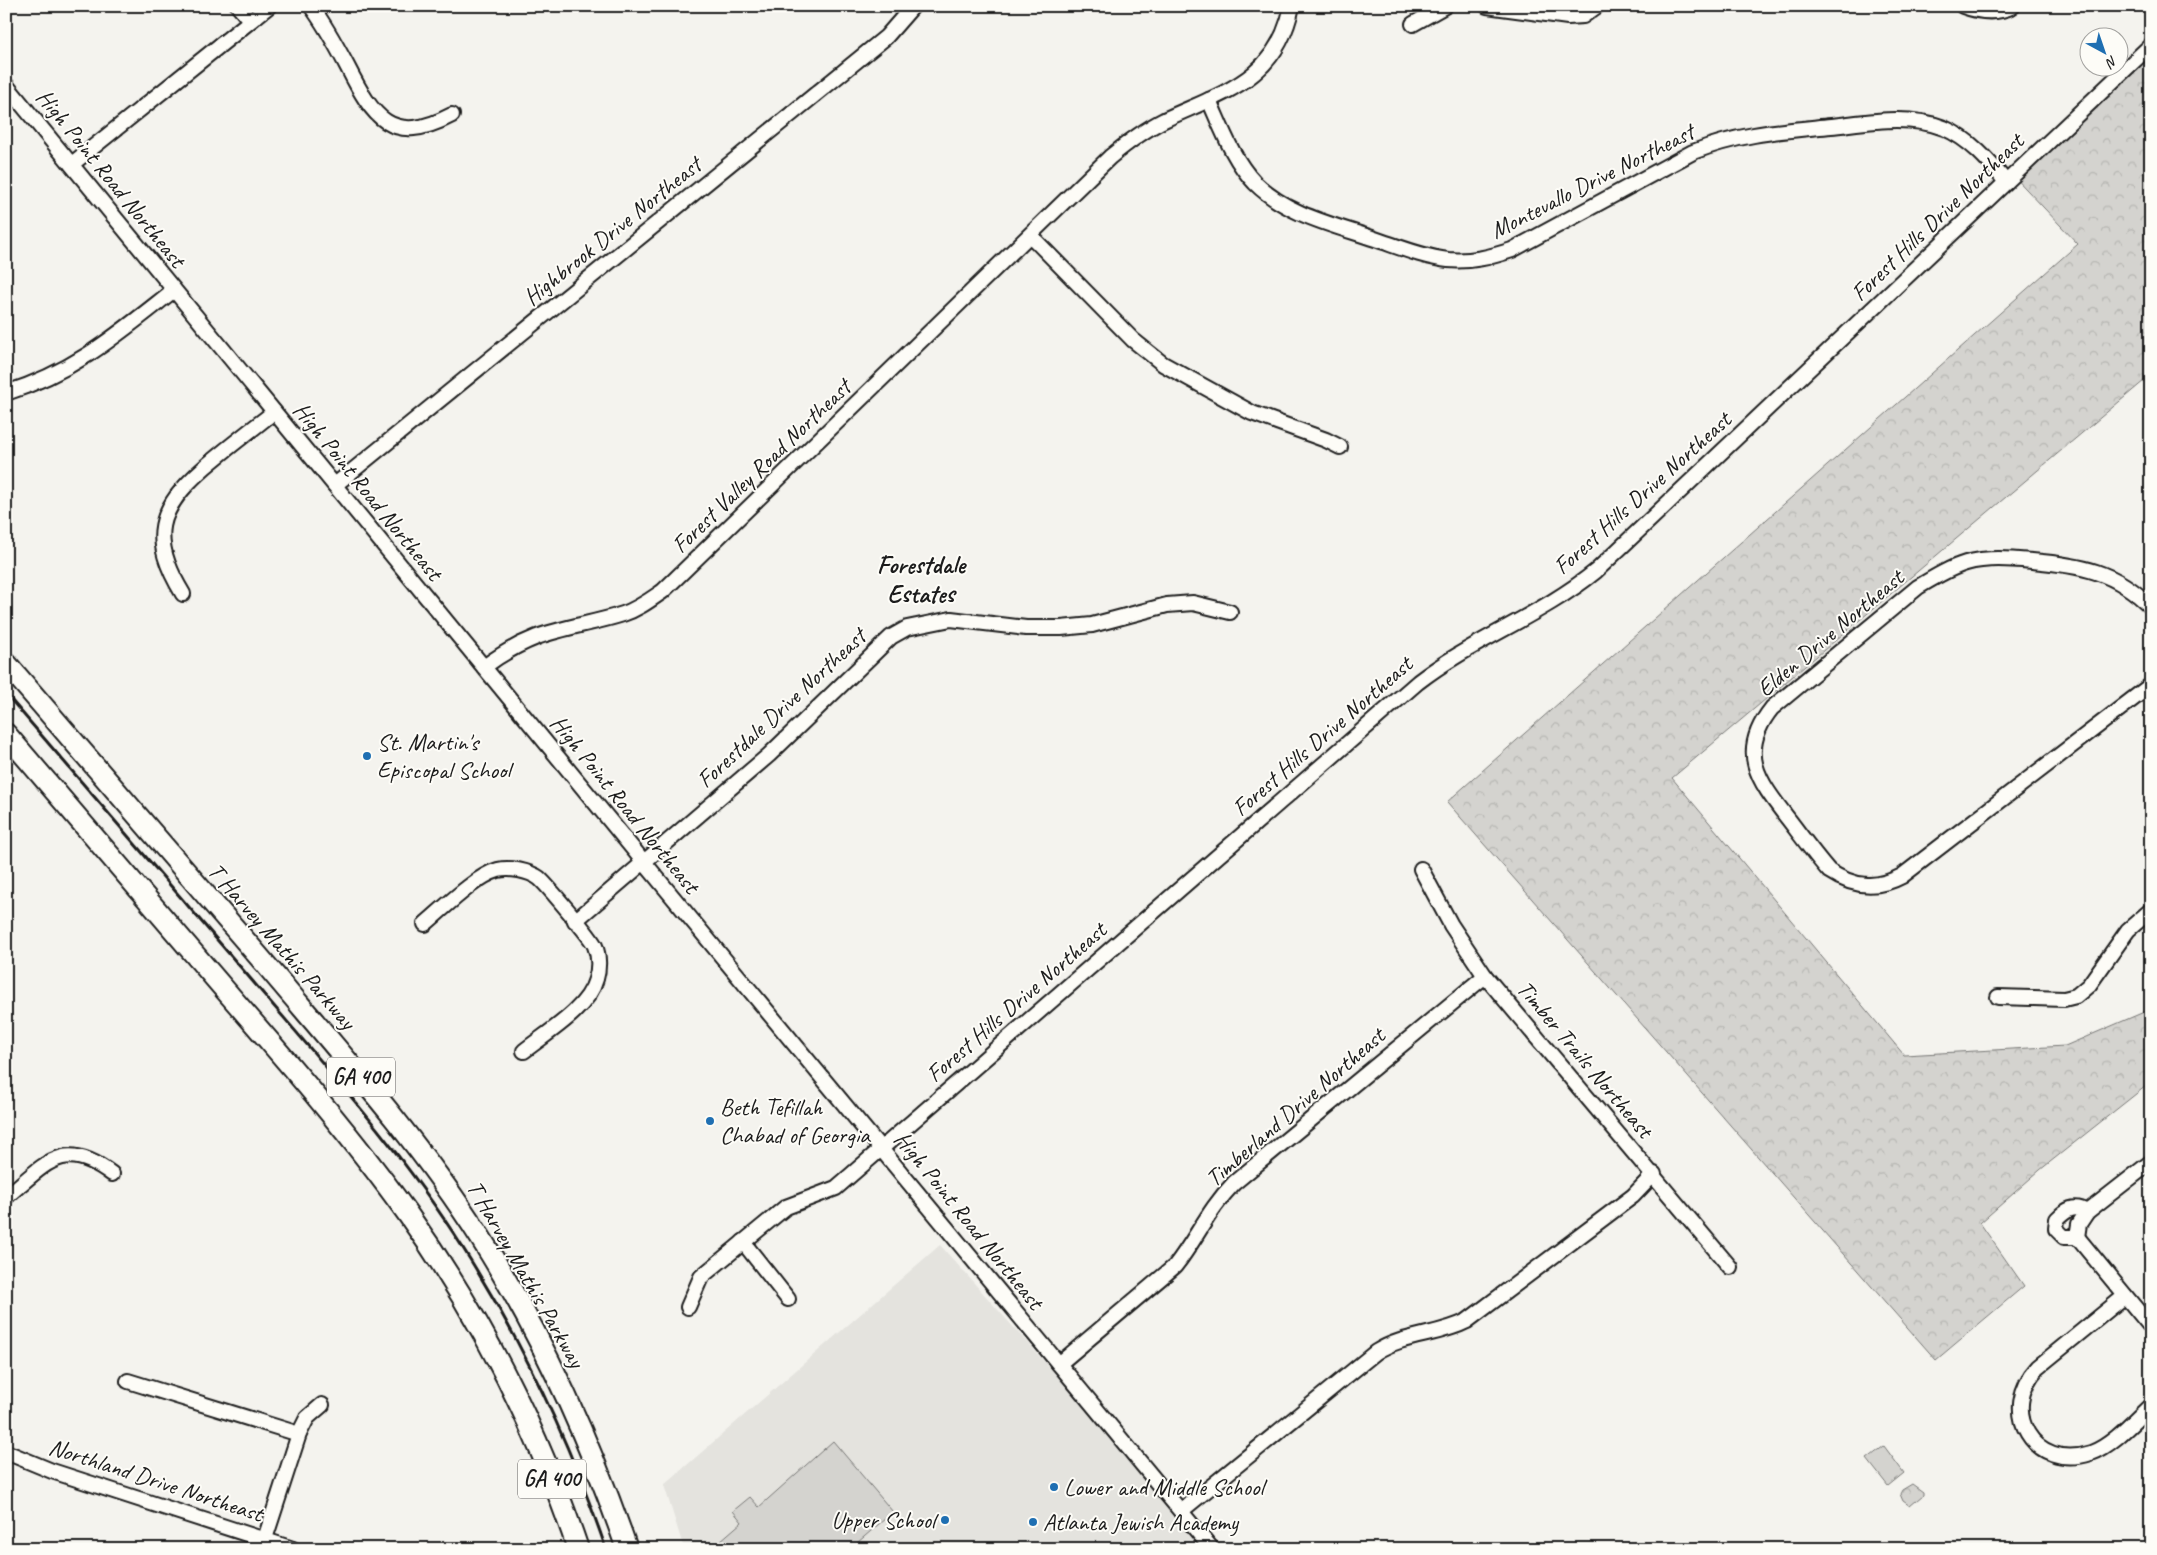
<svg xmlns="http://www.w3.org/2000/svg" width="2157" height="1555" viewBox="0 0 2157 1555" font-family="Caveat,sans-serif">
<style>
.built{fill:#e4e3de}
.grass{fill:#d4d3cf;stroke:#787876}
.forest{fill:url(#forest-crowns);stroke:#787876}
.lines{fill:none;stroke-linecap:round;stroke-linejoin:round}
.minor-casing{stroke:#1c1c1c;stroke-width:18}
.highway-casing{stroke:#1c1c1c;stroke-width:24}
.minor{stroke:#fdfcf7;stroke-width:14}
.highway{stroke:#fdfcf7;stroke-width:20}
.rail{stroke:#1c1c1c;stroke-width:3}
.poi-dot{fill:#1f6fb2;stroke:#fdfcf7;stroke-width:2}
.labels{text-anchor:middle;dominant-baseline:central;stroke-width:4;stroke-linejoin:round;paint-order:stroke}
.shield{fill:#fdfcf7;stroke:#605f5e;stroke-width:1}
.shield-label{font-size:22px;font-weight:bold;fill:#1c1c1c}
.street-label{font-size:24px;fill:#1c1c1c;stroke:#fdfcf7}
.poi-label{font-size:24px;fill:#1c1c1c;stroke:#fdfcf7;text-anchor:start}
.neighbourhood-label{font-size:25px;font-weight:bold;fill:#1c1c1c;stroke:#fdfcf7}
</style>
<defs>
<pattern id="forest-crowns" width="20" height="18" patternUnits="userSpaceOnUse" patternTransform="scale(1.25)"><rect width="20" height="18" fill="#d4d3cf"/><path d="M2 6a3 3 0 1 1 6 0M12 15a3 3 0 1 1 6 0" fill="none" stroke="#b5b5b1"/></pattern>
</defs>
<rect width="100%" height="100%" fill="#f4f3ee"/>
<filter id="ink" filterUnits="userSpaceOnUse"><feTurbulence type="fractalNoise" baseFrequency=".02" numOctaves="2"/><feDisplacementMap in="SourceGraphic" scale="10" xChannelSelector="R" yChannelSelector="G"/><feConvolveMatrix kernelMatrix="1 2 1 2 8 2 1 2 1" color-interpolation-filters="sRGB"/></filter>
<g filter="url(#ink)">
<!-- built -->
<polygon class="built" points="940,1245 1212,1549 684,1549 664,1485"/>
<!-- grass -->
<g class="grass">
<polygon points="833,1441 893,1512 850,1549 727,1549 720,1541 742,1522 733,1511 750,1497 759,1507"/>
<polygon points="1884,1446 1904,1473 1888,1486 1867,1459"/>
</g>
<!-- forest -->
<g class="forest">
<polygon points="2151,44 2151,375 1672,778 1904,1055 2065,1046 2151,1009 2151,1082 2040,1170 1980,1223 2024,1286 1936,1360 1447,802 2078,244 2009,171"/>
<polygon points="1912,1484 1923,1492 1923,1495 1910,1506 1903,1501 1900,1494 1902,1490"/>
</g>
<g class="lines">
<defs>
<g id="minor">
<polyline points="238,6 250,20"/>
<path d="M 311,6 C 325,25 336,45 347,66 C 373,117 391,147 452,115"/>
<polyline points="1487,6 1568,17 1583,16 1597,6"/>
<path d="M 1963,6 C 1979,12 1997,14 2013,6"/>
<polyline points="1413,24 1445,6"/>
<polyline points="6,85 643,861 1212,1549"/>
<path d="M 1209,100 C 1222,129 1233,160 1255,183 C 1287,215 1334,225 1375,239 C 1399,247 1423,257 1448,260 C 1471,262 1491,257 1512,250 L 1693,152 C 1741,133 1781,131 1831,126 C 1869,122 1907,114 1944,128 C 1970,139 1989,161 2006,182"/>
<polyline points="72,164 269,6"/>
<polyline points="1031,236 1133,340 1163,364 1252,413 1326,440 1340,447"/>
<path d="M 6,393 C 76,371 118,334 174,290"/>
<polyline points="335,485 886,37 913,6"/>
<path d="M 183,594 C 149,538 157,509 205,467 C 227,448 251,430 274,412"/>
<path d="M 2151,607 C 2116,571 2079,565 2032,561 C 2010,559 1987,557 1966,563 C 1949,568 1933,578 1918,587 L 1772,708 C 1736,753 1759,781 1789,820 C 1802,837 1815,855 1829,871 C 1853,887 1876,890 1902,876 L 2151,685"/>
<path d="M 484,667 C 500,655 519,644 537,637 C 565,627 595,623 623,614 C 638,609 650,600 663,591 L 1110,157 C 1127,143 1144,130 1164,120 C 1224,92 1277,80 1292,6"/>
<polyline points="1421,869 1451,925 1485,976 1730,1267"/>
<polyline points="575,921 769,755 891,637 907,628 951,619 1026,628 1061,628 1092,625 1167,605 1193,603 1230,612"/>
<path d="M 425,924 C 444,908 476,876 498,870 C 510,867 529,871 539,878 C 546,884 592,938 595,946 C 599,956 599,969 596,979 C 588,1009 548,1032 524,1051"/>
<polyline points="1998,997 2064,999 2076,996 2089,985 2128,930 2151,910"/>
<path d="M 6,1197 C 46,1164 63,1137 112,1174"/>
<polyline points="2077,1237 2151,1327"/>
<polyline points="2077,1237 2079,1224 2087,1212 2151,1162"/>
<path d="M 2077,1237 L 2064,1237 L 2056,1229 L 2057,1219 C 2066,1210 2074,1204 2087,1212"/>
<polyline points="743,1242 788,1299"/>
<path d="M 2125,1296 L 2038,1367 C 1998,1410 2033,1472 2091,1453 C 2112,1446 2135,1420 2151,1405"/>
<path d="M 688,1307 L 701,1277 L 786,1207 L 836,1188 L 1418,682 C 1474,639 1542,615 1596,571 L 2151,45"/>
<path d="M 1059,1364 L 1175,1266 C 1197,1238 1208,1210 1234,1183 L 1485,976"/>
<polyline points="128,1381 299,1434"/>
<polyline points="6,1452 52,1471 293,1549"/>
<path d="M 1181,1511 L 1376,1352 C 1404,1334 1438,1336 1467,1321 L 1633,1196 L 1654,1174"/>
<polyline points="262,1548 299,1434 307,1418 322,1405"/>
</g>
<g id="highway">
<path d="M 6,663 C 93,764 180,865 267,966 C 341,1054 418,1140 480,1237 C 542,1335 589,1439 627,1549"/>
<path d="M 6,734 C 77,817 148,900 219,983 C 284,1058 349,1132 407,1213 C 480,1315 538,1430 578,1549"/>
</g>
</defs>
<!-- minor casing -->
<use href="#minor" class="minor-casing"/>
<!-- highway casing -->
<use href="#highway" class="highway-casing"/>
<!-- minor -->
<use href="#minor" class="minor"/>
<!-- highway -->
<use href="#highway" class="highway"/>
<!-- rail -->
<path class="rail" d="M 6,694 C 91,793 176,892 261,991 C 332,1074 405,1156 463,1248 C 523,1343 570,1443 606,1549"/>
</g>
</g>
<!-- markers -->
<g class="poi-dot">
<circle cx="367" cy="756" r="5"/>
<circle cx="710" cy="1121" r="5"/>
<circle cx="1054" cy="1487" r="5"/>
<circle cx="945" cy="1520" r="5"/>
<circle cx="1033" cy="1522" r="5"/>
</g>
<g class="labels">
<!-- shield labels -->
<g class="shield">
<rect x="327" y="1057.5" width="68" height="39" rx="4"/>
<rect x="518" y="1459.5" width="68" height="39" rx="4"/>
</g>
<g class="shield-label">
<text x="361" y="1077">GA 400</text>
<text x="552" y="1479">GA 400</text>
</g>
<!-- street labels -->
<g class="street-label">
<text transform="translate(111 178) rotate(51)">High Point Road Northeast</text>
<text transform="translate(1592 181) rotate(-27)">Montevallo Drive Northeast</text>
<text transform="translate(1937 217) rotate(-44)">Forest Hills Drive Northeast</text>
<text transform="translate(612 231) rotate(-39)">Highbrook Drive Northeast</text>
<text transform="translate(761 466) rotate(-44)">Forest Valley Road Northeast</text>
<text transform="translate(368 491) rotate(51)">High Point Road Northeast</text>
<text transform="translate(1642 493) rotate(-42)">Forest Hills Drive Northeast</text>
<text transform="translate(1830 633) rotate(-40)">Elden Drive Northeast</text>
<text transform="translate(781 708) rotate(-43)">Forestdale Drive Northeast</text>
<text transform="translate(1322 736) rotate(-41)">Forest Hills Drive Northeast</text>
<text transform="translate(625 804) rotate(51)">High Point Road Northeast</text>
<text transform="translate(282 946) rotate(49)">T Harvey Mathis Parkway</text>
<text transform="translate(1016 1002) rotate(-41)">Forest Hills Drive Northeast</text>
<text transform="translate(1585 1059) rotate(50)">Timber Trails Northeast</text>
<text transform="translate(1295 1107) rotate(-41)">Timberland Drive Northeast</text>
<text transform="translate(969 1220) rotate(51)">High Point Road Northeast</text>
<text transform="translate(526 1274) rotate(60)">T Harvey Mathis Parkway</text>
<text transform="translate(156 1480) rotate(18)">Northland Drive Northeast</text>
</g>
<!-- poi labels -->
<g class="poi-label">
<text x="377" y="742">St. Martin's<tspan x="377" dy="28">Episcopal School</tspan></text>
<text x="720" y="1107">Beth Tefillah<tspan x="720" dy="28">Chabad of Georgia</tspan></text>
<text x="1064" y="1487">Lower and Middle School</text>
<text x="935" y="1520" text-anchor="end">Upper School</text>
<text x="1043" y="1522">Atlanta Jewish Academy</text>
</g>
<!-- neighbourhood labels -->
<g class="neighbourhood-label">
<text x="921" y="565">Forestdale<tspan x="921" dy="29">Estates</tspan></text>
</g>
</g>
<!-- margin -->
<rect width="2157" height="1555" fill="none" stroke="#fdfcf7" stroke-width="25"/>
<rect x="12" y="12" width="2132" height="1530" fill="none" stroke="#1c1c1c" stroke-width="2" filter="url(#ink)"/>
<!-- north arrow -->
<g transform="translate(2104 52) rotate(140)"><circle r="24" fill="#fdfcf7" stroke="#a3a29f"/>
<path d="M0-4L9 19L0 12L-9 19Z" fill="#1f6fb2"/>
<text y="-8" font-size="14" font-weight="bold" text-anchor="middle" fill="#1c1c1c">N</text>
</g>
</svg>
